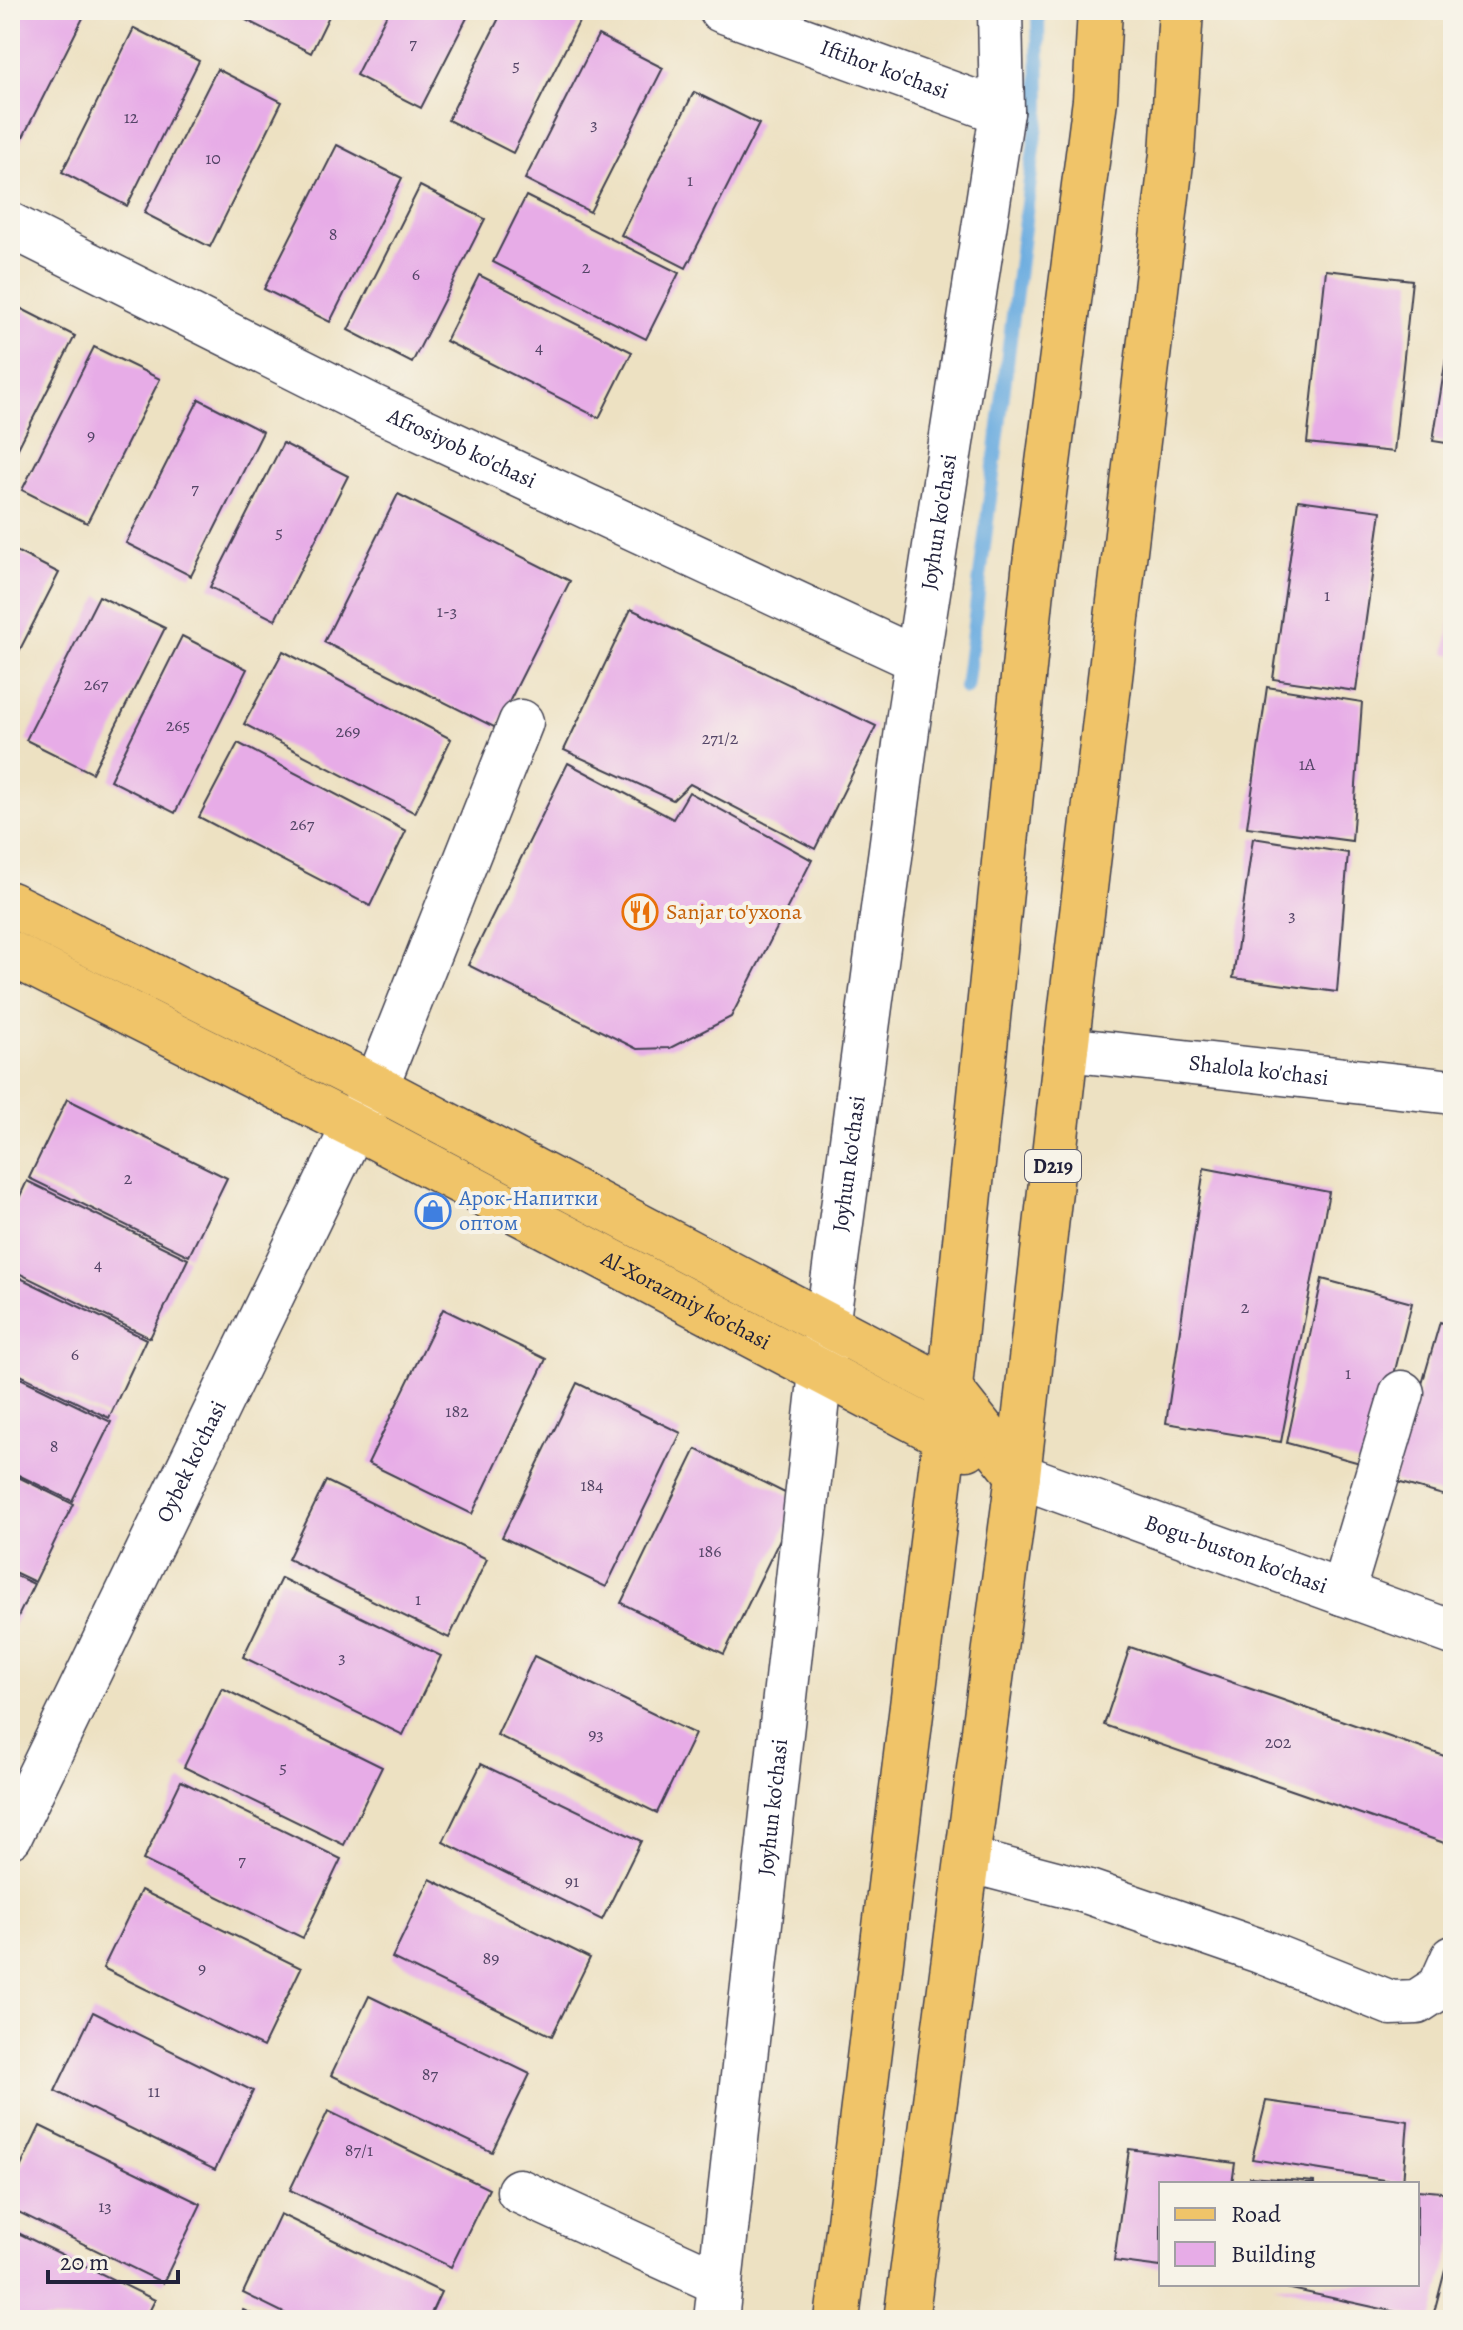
<svg xmlns="http://www.w3.org/2000/svg" width="1463" height="2330" viewBox="0 0 1463 2330" font-family="Alegreya,serif">
<style>
.lines{fill:none;stroke-linecap:round;stroke-linejoin:round}
.stream{stroke:#6dade0;stroke-width:14}
.building{fill:#e7ace7}
.minor-casing{stroke:#403f4f;stroke-width:47}
.major-casing{stroke:#403f4f;stroke-width:47}
.minor{stroke:#fff;stroke-width:44}
.major{stroke:#f0c469;stroke-width:44}
.labels{text-anchor:middle;dominant-baseline:central;stroke-width:8;stroke-linejoin:round;paint-order:stroke}
.number-label{font-size:18px;fill:#534466}
.shield{fill:#f7f3e8;stroke:#62616f;stroke-width:2}
.shield-label{font-size:20px;font-weight:bold;fill:#22223b}
.street-label{font-size:22px;fill:#22223b;stroke:#f7f3e8}
.food-label{font-size:22px;fill:#c56008;stroke:#f7f3e8;text-anchor:start}
.shop-label{font-size:22px;fill:#366cbe;stroke:#f7f3e8;text-anchor:start}
</style>
<rect width="100%" height="100%" fill="#f7f3e8"/>
<filter id="ink" filterUnits="userSpaceOnUse"><feTurbulence type="fractalNoise" baseFrequency=".0125" numOctaves="2"/><feDisplacementMap in="SourceGraphic" scale="16" xChannelSelector="R" yChannelSelector="G"/><feConvolveMatrix kernelMatrix="1 2 1 2 8 2 1 2 1" color-interpolation-filters="sRGB"/></filter>
<filter id="wash" filterUnits="userSpaceOnUse"><feTurbulence type="fractalNoise" baseFrequency=".006" numOctaves="4" result="noise"/><feDisplacementMap in="SourceGraphic" scale="32" xChannelSelector="R" yChannelSelector="G"/><feGaussianBlur stdDeviation="1.8" result="paint"/><feColorMatrix in="noise" values="0 0 0 0 0 0 0 0 0 0 0 0 0 0 0 0 0 1.4 0 .05"/><feComposite in="paint" operator="in"/></filter>
<g filter="url(#wash)">
<rect width="100%" height="100%" fill="#ede1c2"/>
<g class="lines">
<!-- stream -->
<polyline class="stream" points="966,688 1039,109 1038,10"/>
</g>
<g id="blocks">
<!-- building -->
<g class="building">
<polygon points="10,10 87,10 18,147 10,143"/>
<polygon points="250,10 332,10 311,53 246,20"/>
<polygon points="389,10 471,10 421,108 356,75"/>
<polygon points="503,10 585,10 513,153 448,120"/>
<polygon points="134,28 199,61 127,206 62,172"/>
<polygon points="598,35 663,68 590,212 525,179"/>
<polygon points="217,69 282,102 210,247 144,213"/>
<polygon points="694,92 759,124 686,268 621,235"/>
<polygon points="337,145 402,178 330,322 264,289"/>
<polygon points="420,186 485,219 412,363 348,330"/>
<polygon points="526,196 679,273 646,339 493,262"/>
<polygon points="1326,270 1412,280 1394,452 1307,443"/>
<polygon points="479,275 632,352 599,418 446,341"/>
<polygon points="10,303 75,336 10,464"/>
<polygon points="1449,339 1453,339 1453,444 1433,441"/>
<polygon points="94,347 160,379 87,523 22,490"/>
<polygon points="199,399 263,432 191,576 126,543"/>
<polygon points="283,443 348,476 275,620 210,587"/>
<polygon points="398,494 570,581 496,728 324,642"/>
<polygon points="1298,500 1381,511 1356,691 1273,679"/>
<polygon points="10,548 59,573 10,669"/>
<polygon points="99,596 165,628 92,773 26,740"/>
<polygon points="631,609 876,726 815,849 690,784 673,800 564,750"/>
<polygon points="1451,615 1453,615 1453,655 1445,653"/>
<polygon points="182,636 247,669 175,813 110,780"/>
<polygon points="283,651 451,739 415,813 244,724"/>
<polygon points="1267,687 1362,702 1352,841 1247,827"/>
<polygon points="238,743 406,831 370,906 199,817"/>
<polygon points="568,763 673,819 689,792 812,860 731,1017 670,1048 637,1049 468,965"/>
<polygon points="1253,838 1348,853 1337,992 1233,978"/>
<polygon points="67,1099 227,1178 189,1256 29,1178"/>
<polygon points="1204,1168 1329,1192 1281,1442 1166,1423"/>
<polygon points="27,1181 188,1259 150,1338 10,1269 10,1217"/>
<polygon points="10,1273 146,1339 109,1418 10,1370"/>
<polygon points="1322,1279 1412,1303 1371,1466 1287,1443"/>
<polygon points="443,1309 546,1359 472,1514 368,1463"/>
<polygon points="1440,1322 1453,1326 1453,1498 1394,1481"/>
<polygon points="10,1373 111,1422 72,1501 10,1471"/>
<polygon points="577,1383 681,1433 606,1587 502,1537"/>
<polygon points="696,1449 799,1500 724,1654 621,1603"/>
<polygon points="10,1473 73,1504 35,1582 10,1570"/>
<polygon points="326,1481 487,1559 449,1638 288,1559"/>
<polygon points="10,1573 34,1584 10,1633"/>
<polygon points="281,1578 441,1656 403,1735 243,1657"/>
<polygon points="1130,1647 1453,1759 1453,1846 1104,1725"/>
<polygon points="534,1656 695,1734 657,1813 497,1735"/>
<polygon points="222,1688 382,1767 344,1845 184,1767"/>
<polygon points="481,1764 641,1841 602,1920 443,1842"/>
<polygon points="181,1781 341,1859 303,1938 143,1860"/>
<polygon points="430,1879 590,1958 552,2036 392,1958"/>
<polygon points="141,1890 301,1968 263,2047 103,1968"/>
<polygon points="369,1996 530,2074 492,2152 331,2075"/>
<polygon points="93,2012 253,2091 215,2170 55,2091"/>
<polygon points="1266,2101 1408,2121 1403,2183 1252,2159"/>
<polygon points="328,2111 489,2189 451,2267 290,2190"/>
<polygon points="40,2126 201,2204 163,2283 10,2208 10,2189"/>
<polygon points="1129,2149 1235,2163 1232,2184 1161,2184 1161,2267 1114,2261"/>
<polygon points="1250,2177 1314,2182 1314,2184 1249,2184"/>
<polygon points="1417,2190 1453,2193 1453,2240 1432,2320 1273,2285 1417,2284"/>
<polygon points="280,2214 441,2292 428,2320 298,2320 243,2293"/>
<polygon points="10,2229 155,2300 145,2320 10,2320"/>
<polygon points="243,2310 264,2320 238,2320"/>
</g>
</g>
</g>
<g filter="url(#ink)">
<use href="#blocks" fill-opacity="0" stroke="#403f4f" stroke-width="2"/>
<g class="lines">
<defs>
<g id="minor">
<path id="s1" d="M 721,10 L 1002,112"/>
<path id="s2" d="M 10,225 L 373,407 L 918,660"/>
<path id="s3" d="M 1066,1049 L 1453,1092"/>
<path id="s4" d="M 1018,1475 L 1453,1633"/>
<polyline points="1342,1593 1402,1393"/>
<path id="s5" d="M 10,1836 L 354,1126 L 376,1087 L 521,722"/>
<polyline points="968,1860 1086,1891 1260,1951 1391,2003 1417,2002 1440,1987 1453,1958"/>
<polyline points="519,2191 720,2283"/>
<path id="s6" d="M 716,2320 L 821,1372 L 909,715 L 1002,112 L 1000,10"/>
</g>
<g id="major">
<polyline points="10,904 376,1087 951,1390 1018,1475"/>
<path id="s7" d="M 10,953 L 354,1126 L 967,1448"/>
<polyline points="837,2320 945,1436 1034,571 1095,100 1100,10"/>
<polyline points="906,2320 1018,1475 1066,1049 1172,154 1181,10"/>
</g>
</defs>
<!-- minor casing -->
<use href="#minor" class="minor-casing"/>
<!-- major casing -->
<use href="#major" class="major-casing"/>
<!-- minor -->
<use href="#minor" class="minor"/>
<!-- major -->
<use href="#major" class="major"/>
</g>
</g>
<!-- icons -->
<defs>
<symbol id="restaurant-ring" viewBox="-11 -11 22 22"><circle r="9.5" fill="#f7f3e8" stroke="#e8710a" stroke-width="1.5"/><path d="M-5-6h1v4h1v-4h1v4h1v-4h1v5L-1.5 .5V6h-2V.5L-5-1ZM5-6V6H3V1.5H1.5Q1.5-4 5-6Z" fill="#e8710a"/></symbol>
<symbol id="shop-ring" viewBox="-11 -11 22 22"><circle r="9.5" fill="#f7f3e8" stroke="#3f7fe0" stroke-width="1.5"/><path d="M-5-2.5h2.3a2.7 3.5 0 0 1 5.4 0H5L5.5 6h-11ZM-1.5-2.5h3a1.5 2.3 0 0 0-3 0Z" fill="#3f7fe0"/></symbol>
</defs>
<g fill-rule="evenodd">
<use href="#restaurant-ring" x="620" y="892" width="40" height="40"/>
<use href="#shop-ring" x="413" y="1191" width="40" height="40"/>
</g>
<g class="labels">
<!-- number labels -->
<g class="number-label">
<text x="413" y="43">7</text>
<text x="516" y="65">5</text>
<text x="131" y="117">12</text>
<text x="594" y="124">3</text>
<text x="213" y="158">10</text>
<text x="690" y="180">1</text>
<text x="333" y="234">8</text>
<text x="586" y="267">2</text>
<text x="416" y="274">6</text>
<text x="539" y="347">4</text>
<text x="91" y="435">9</text>
<text x="195" y="488">7</text>
<text x="279" y="532">5</text>
<text x="1327" y="595">1</text>
<text x="447" y="611">1-3</text>
<text x="96" y="684">267</text>
<text x="178" y="725">265</text>
<text x="348" y="731">269</text>
<text x="720" y="738">271/2</text>
<text x="1307" y="764">1A</text>
<text x="302" y="824">267</text>
<text x="1292" y="915">3</text>
<text x="128" y="1178">2</text>
<text x="98" y="1264">4</text>
<text x="1245" y="1307">2</text>
<text x="75" y="1354">6</text>
<text x="1348" y="1373">1</text>
<text x="457" y="1411">182</text>
<text x="54" y="1446">8</text>
<text x="592" y="1485">184</text>
<text x="710" y="1551">186</text>
<text x="418" y="1599">1</text>
<text x="342" y="1657">3</text>
<text x="596" y="1734">93</text>
<text x="1278" y="1742">202</text>
<text x="283" y="1767">5</text>
<text x="242" y="1860">7</text>
<text x="572" y="1881">91</text>
<text x="491" y="1958">89</text>
<text x="202" y="1968">9</text>
<text x="430" y="2074">87</text>
<text x="154" y="2091">11</text>
<text x="359" y="2150">87/1</text>
<text x="105" y="2206">13</text>
</g>
<!-- shield labels -->
<rect class="shield" x="1025" y="1150" width="56" height="32" rx="6"/>
<g class="shield-label">
<text x="1053" y="1166">D219</text>
</g>
<!-- street labels -->
<g class="street-label">
<text stroke="none"><textPath href="#s1" startOffset="174">Iftihor ko'chasi</textPath></text>
<text stroke="none"><textPath href="#s2" startOffset="504">Afrosiyob ko'chasi</textPath></text>
<text stroke="none"><textPath href="#s6" startOffset="1812">Joyhun ko'chasi</textPath></text>
<text stroke="none"><textPath href="#s3" startOffset="194">Shalola ko'chasi</textPath></text>
<text stroke="none"><textPath href="#s6" startOffset="1164">Joyhun ko'chasi</textPath></text>
<text stroke="none"><textPath href="#s7" startOffset="760">Al-Xorazmiy ko’chasi</textPath></text>
<text stroke="none"><textPath href="#s5" startOffset="416">Oybek ko'chasi</textPath></text>
<text stroke="none"><textPath href="#s4" startOffset="232">Bogu-buston ko'chasi</textPath></text>
<text stroke="none"><textPath href="#s6" startOffset="516">Joyhun ko'chasi</textPath></text>
</g>
<!-- food labels -->
<g class="food-label">
<text x="666" y="912">Sanjar to'yxona</text>
</g>
<!-- shop labels -->
<g class="shop-label">
<text x="459" y="1198">Арок-Напитки<tspan x="459" dy="25">оптом</tspan></text>
</g>
</g>
<!-- margin -->
<rect width="1463" height="2330" fill="none" stroke="#f7f3e8" stroke-width="40"/>
<!-- legend -->
<rect x="1159" y="2182" width="260" height="104" fill="#f7f3e8" stroke="#a29fa3" stroke-width="2"/>
<rect x="1175" y="2208" width="40" height="12" fill="#f0c469" stroke="#a29fa3" stroke-width="2"/>
<text x="1231" y="2222" font-size="24" fill="#22223b">Road</text>
<rect x="1175" y="2242" width="40" height="24" fill="#e7ace7" stroke="#a29fa3" stroke-width="2"/>
<text x="1231" y="2262" font-size="24" fill="#22223b">Building</text>
<!-- scale -->
<path d="M48 2270v12h130v-12" fill="none" stroke="#22223b" stroke-width="4"/>
<text x="60" y="2270" font-size="24" fill="#22223b" stroke="#f7f3e8" stroke-width="6" paint-order="stroke">20 m</text>
</svg>
